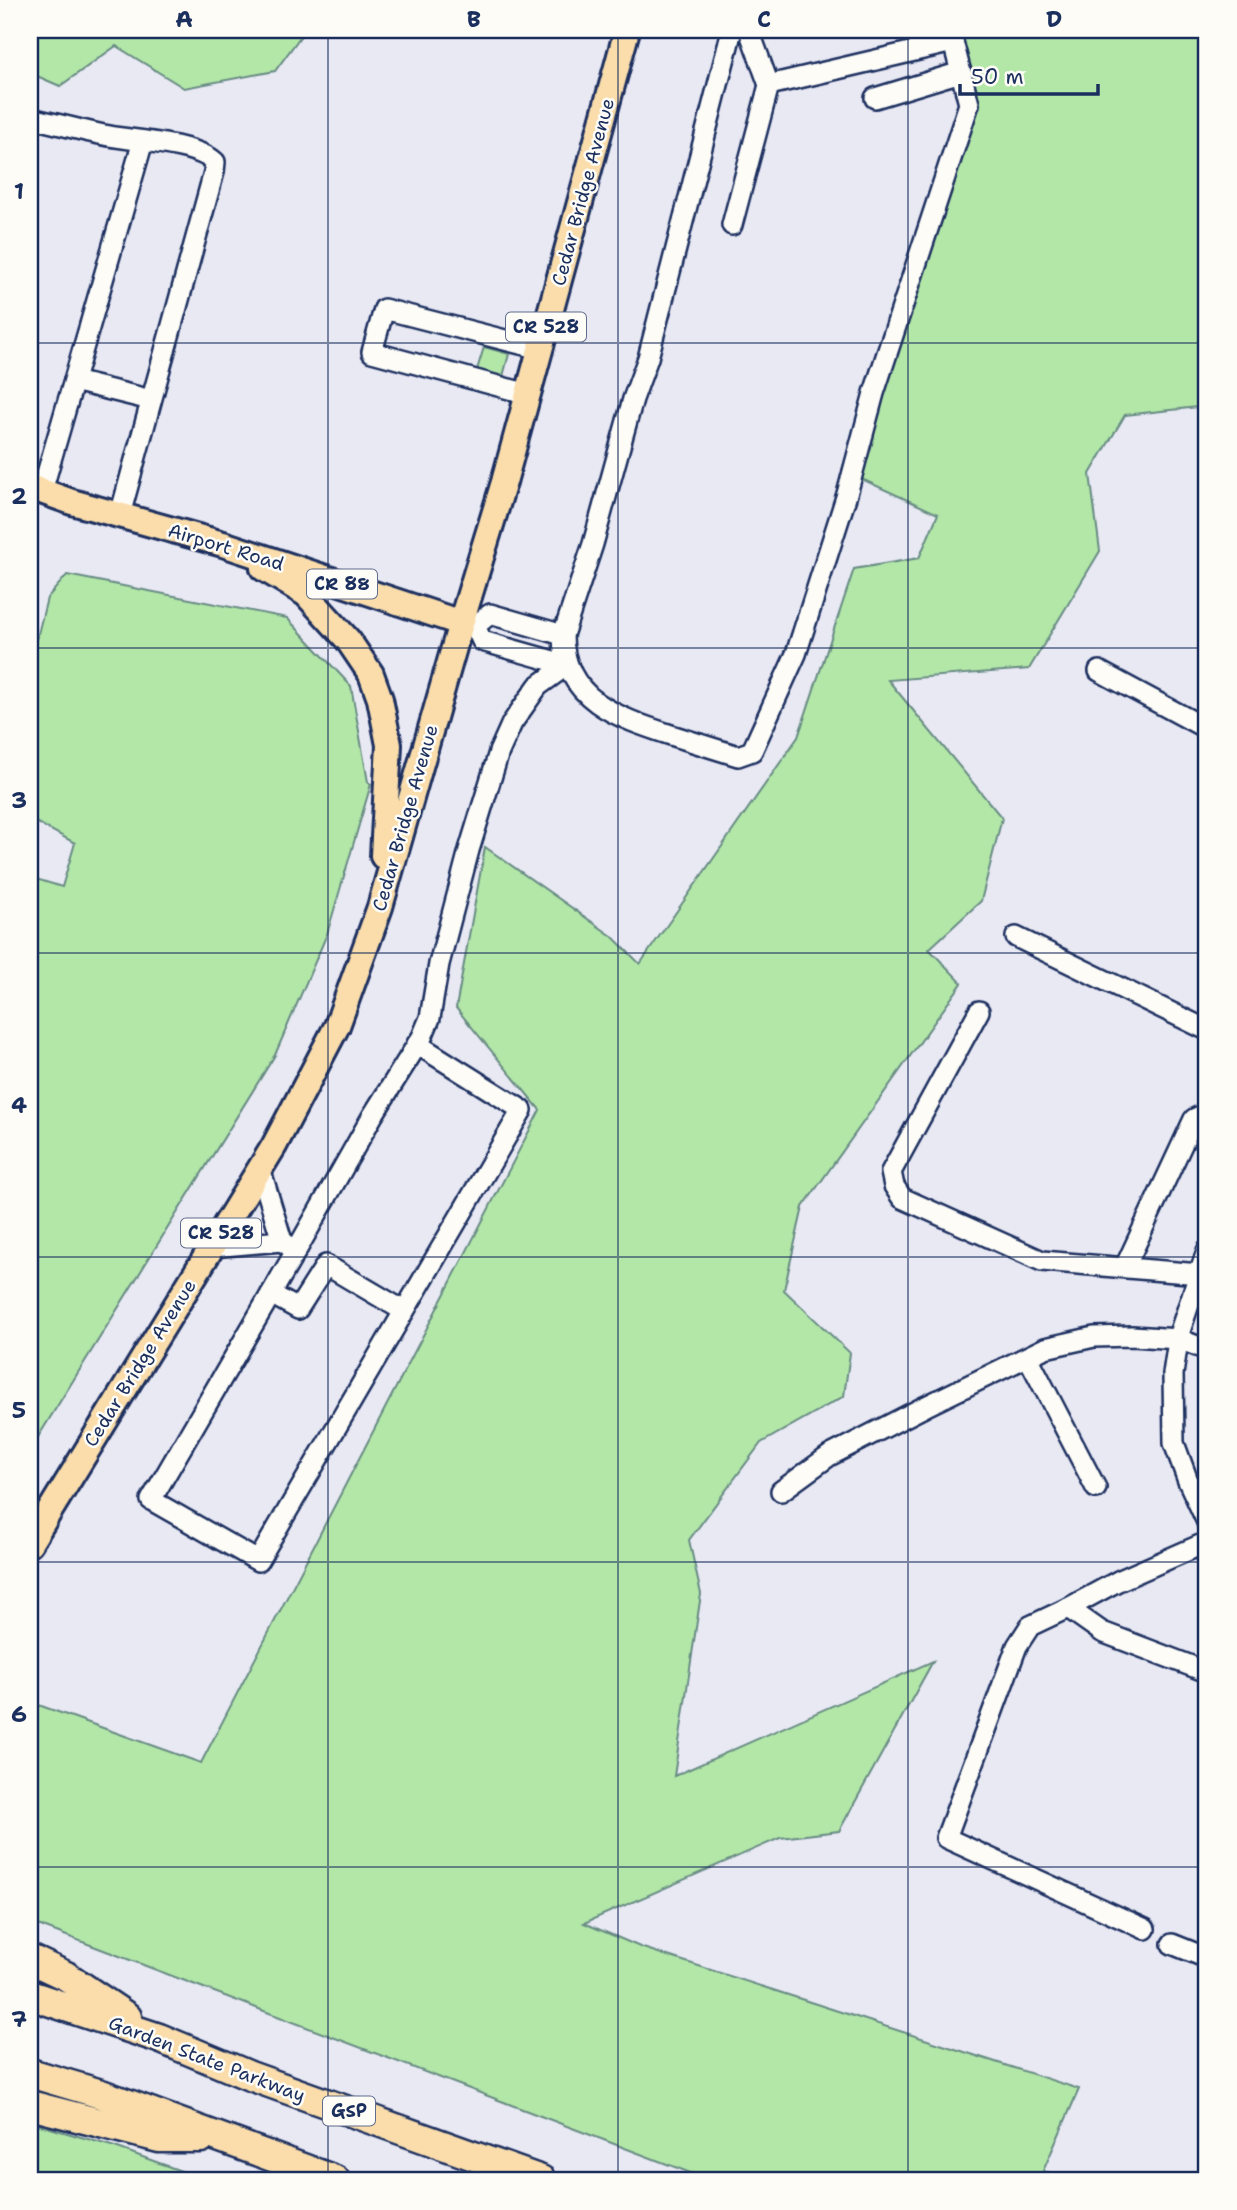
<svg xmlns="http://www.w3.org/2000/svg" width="1237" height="2210" viewBox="0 0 1237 2210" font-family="'Shantell Sans',sans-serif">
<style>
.green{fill:#b3e7a8;stroke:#678b83;stroke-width:2}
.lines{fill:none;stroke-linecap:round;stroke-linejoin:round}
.minor-casing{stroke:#1b2f5e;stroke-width:24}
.major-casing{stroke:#1b2f5e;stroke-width:30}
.highway-casing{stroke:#1b2f5e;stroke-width:33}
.minor{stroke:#fdfcf7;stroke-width:19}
.major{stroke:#faddab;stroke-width:24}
.highway{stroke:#faddab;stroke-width:28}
.grid{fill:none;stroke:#1b2f5e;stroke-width:2;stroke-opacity:0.55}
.labels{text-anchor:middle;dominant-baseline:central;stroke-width:5;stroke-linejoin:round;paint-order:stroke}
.shield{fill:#fdfcf7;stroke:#5f6c8c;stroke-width:2}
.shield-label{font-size:18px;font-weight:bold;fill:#1b2f5e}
.street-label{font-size:19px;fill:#1b2f5e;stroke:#fdfcf7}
.neatline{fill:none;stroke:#1b2f5e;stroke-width:2.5}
.grid-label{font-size:23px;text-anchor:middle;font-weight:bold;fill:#1b2f5e}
</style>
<rect width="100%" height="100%" fill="#e9e9f4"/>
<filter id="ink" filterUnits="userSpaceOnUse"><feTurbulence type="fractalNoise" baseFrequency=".0143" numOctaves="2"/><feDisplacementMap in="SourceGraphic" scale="14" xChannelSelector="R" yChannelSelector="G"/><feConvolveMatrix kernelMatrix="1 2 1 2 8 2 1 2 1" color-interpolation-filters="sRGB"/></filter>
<g filter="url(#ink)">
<!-- green -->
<g class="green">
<polygon points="30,30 305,30 275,71 184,88 116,46 60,86 30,73"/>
<polygon points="947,30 1207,30 1207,406 1125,415 1090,474 1100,551 1029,669 888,680 1002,818 981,901 929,949 962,983 803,1207 784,1290 850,1353 844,1396 761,1443 689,1540 701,1594 674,1776 933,1661 839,1831 780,1838 584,1923 640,1947 1079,2089 1043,2171 1075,2180 709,2180 30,1922 30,1702 201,1763 540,1110 456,1008 485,847 612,936 640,964 798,737 854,569 919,558 938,514 842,470 966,107"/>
<polygon points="484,347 509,354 502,380 476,373"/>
<polygon points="67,575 287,618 351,686 368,782 371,784 327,934 275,1055 30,1450 30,877 62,887 75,843 30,819 30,666 47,598"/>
<polygon points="30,2122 115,2147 206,2180 30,2180"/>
</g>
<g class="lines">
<defs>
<g id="minor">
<path d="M 732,30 L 648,358 L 633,399 L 593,544 L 563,635 C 563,700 619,718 671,735 C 694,742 716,749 738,756 L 752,751 L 796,654 L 847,494 L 874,393 L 969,104 L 950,30"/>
<polyline points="749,30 769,85"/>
<polyline points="875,98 961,72"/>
<path d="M 30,118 C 55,123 79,130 104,135 C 132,141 195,143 215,162 L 214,172 L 120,515"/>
<polyline points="732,225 769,85 953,42"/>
<polyline points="74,381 151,400"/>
<polyline points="528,394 372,352 384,309 540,349"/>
<polyline points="42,491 143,141"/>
<polyline points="475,626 482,641 567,665"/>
<polyline points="475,626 490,614 563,635"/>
<polyline points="1099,671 1207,729"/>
<polyline points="1016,937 1207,1030"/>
<polyline points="979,1011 891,1172 894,1186 902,1198 1042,1261 1200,1274"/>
<polyline points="260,1168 282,1241 296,1251 373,1115 422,1037 430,1018 439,964 469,850 499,752 512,723 538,686 567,665"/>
<polyline points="212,1247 282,1241"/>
<polyline points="296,1251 151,1500 258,1561 522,1110 417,1044"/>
<polyline points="1207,1251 1179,1334 1173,1374 1174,1443 1188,1481 1207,1522"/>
<polyline points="1125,1267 1194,1119 1207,1113"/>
<polyline points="271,1294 298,1309 326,1265 404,1311"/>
<polyline points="1028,1357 1096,1488"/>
<polyline points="781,1491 829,1456 926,1406 1045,1348 1094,1337 1132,1336 1179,1339 1207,1350"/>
<polyline points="1068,1608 1102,1632 1207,1672"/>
<polyline points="1145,1929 946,1838 1017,1646 1030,1626 1068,1608 1118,1581 1207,1542"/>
<polyline points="1172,1944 1207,1958"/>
</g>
<g id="major">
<polyline points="30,487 72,502 223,544 461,623"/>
<polyline points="263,568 306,594 348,640 371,674 380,699 389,745 383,856"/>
<polyline points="30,1543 274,1146 337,1026 380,907 461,623 504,482 627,30"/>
</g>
<g id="highway">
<polyline points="30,1959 66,1976 127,2017"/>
<polyline points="30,1995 159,2038 250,2076 541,2180"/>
<polyline points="30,2073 101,2094 335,2180"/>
<polyline points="30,2105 159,2138 201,2138"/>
</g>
</defs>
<!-- minor casing -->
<use href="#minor" class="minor-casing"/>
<!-- major casing -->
<use href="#major" class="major-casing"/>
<!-- highway casing -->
<use href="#highway" class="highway-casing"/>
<!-- minor -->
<use href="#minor" class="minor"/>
<!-- major -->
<use href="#major" class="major"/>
<!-- highway -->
<use href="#highway" class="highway"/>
</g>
</g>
<!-- grid -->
<path class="grid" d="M 328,30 L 328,2180M 618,30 L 618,2180M 908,30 L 908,2180M 30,343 L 1207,343M 30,648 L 1207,648M 30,953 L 1207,953M 30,1257 L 1207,1257M 30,1562 L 1207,1562M 30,1867 L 1207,1867"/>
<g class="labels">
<!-- shield labels -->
<g class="shield">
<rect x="506" y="312.5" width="80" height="29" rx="5"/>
<rect x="307" y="569.5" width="70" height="29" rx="5"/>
<rect x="181" y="1218.5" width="80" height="29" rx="5"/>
<rect x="323" y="2096.5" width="52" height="29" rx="5"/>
</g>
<g class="shield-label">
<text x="546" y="327">CR 528</text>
<text x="342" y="584">CR 88</text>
<text x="221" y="1233">CR 528</text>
<text x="349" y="2111">GSP</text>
</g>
<!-- street labels -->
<g class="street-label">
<text transform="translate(583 192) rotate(-75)">Cedar Bridge Avenue</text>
<text transform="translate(226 547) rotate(17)">Airport Road</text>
<text transform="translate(405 818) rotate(-74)">Cedar Bridge Avenue</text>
<text transform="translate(140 1363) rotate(-58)">Cedar Bridge Avenue</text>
<text transform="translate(207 2059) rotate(21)">Garden State Parkway</text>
</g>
</g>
<!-- margin -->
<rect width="1237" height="2210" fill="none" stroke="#fdfcf7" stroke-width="77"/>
<!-- scale -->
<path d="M960 84v10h138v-10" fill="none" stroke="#1b2f5e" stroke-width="3.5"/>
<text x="971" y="84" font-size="21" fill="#1b2f5e" stroke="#fdfcf7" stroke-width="5" paint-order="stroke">50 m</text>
<rect x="38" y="38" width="1160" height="2134" class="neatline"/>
<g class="grid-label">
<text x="184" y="27">A</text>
<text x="474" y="27">B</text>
<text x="764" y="27">C</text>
<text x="1054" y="27">D</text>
<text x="19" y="199">1</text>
<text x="19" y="504">2</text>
<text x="19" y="808">3</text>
<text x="19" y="1113">4</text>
<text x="19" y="1418">5</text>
<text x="19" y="1722">6</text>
<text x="19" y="2027">7</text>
</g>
</svg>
